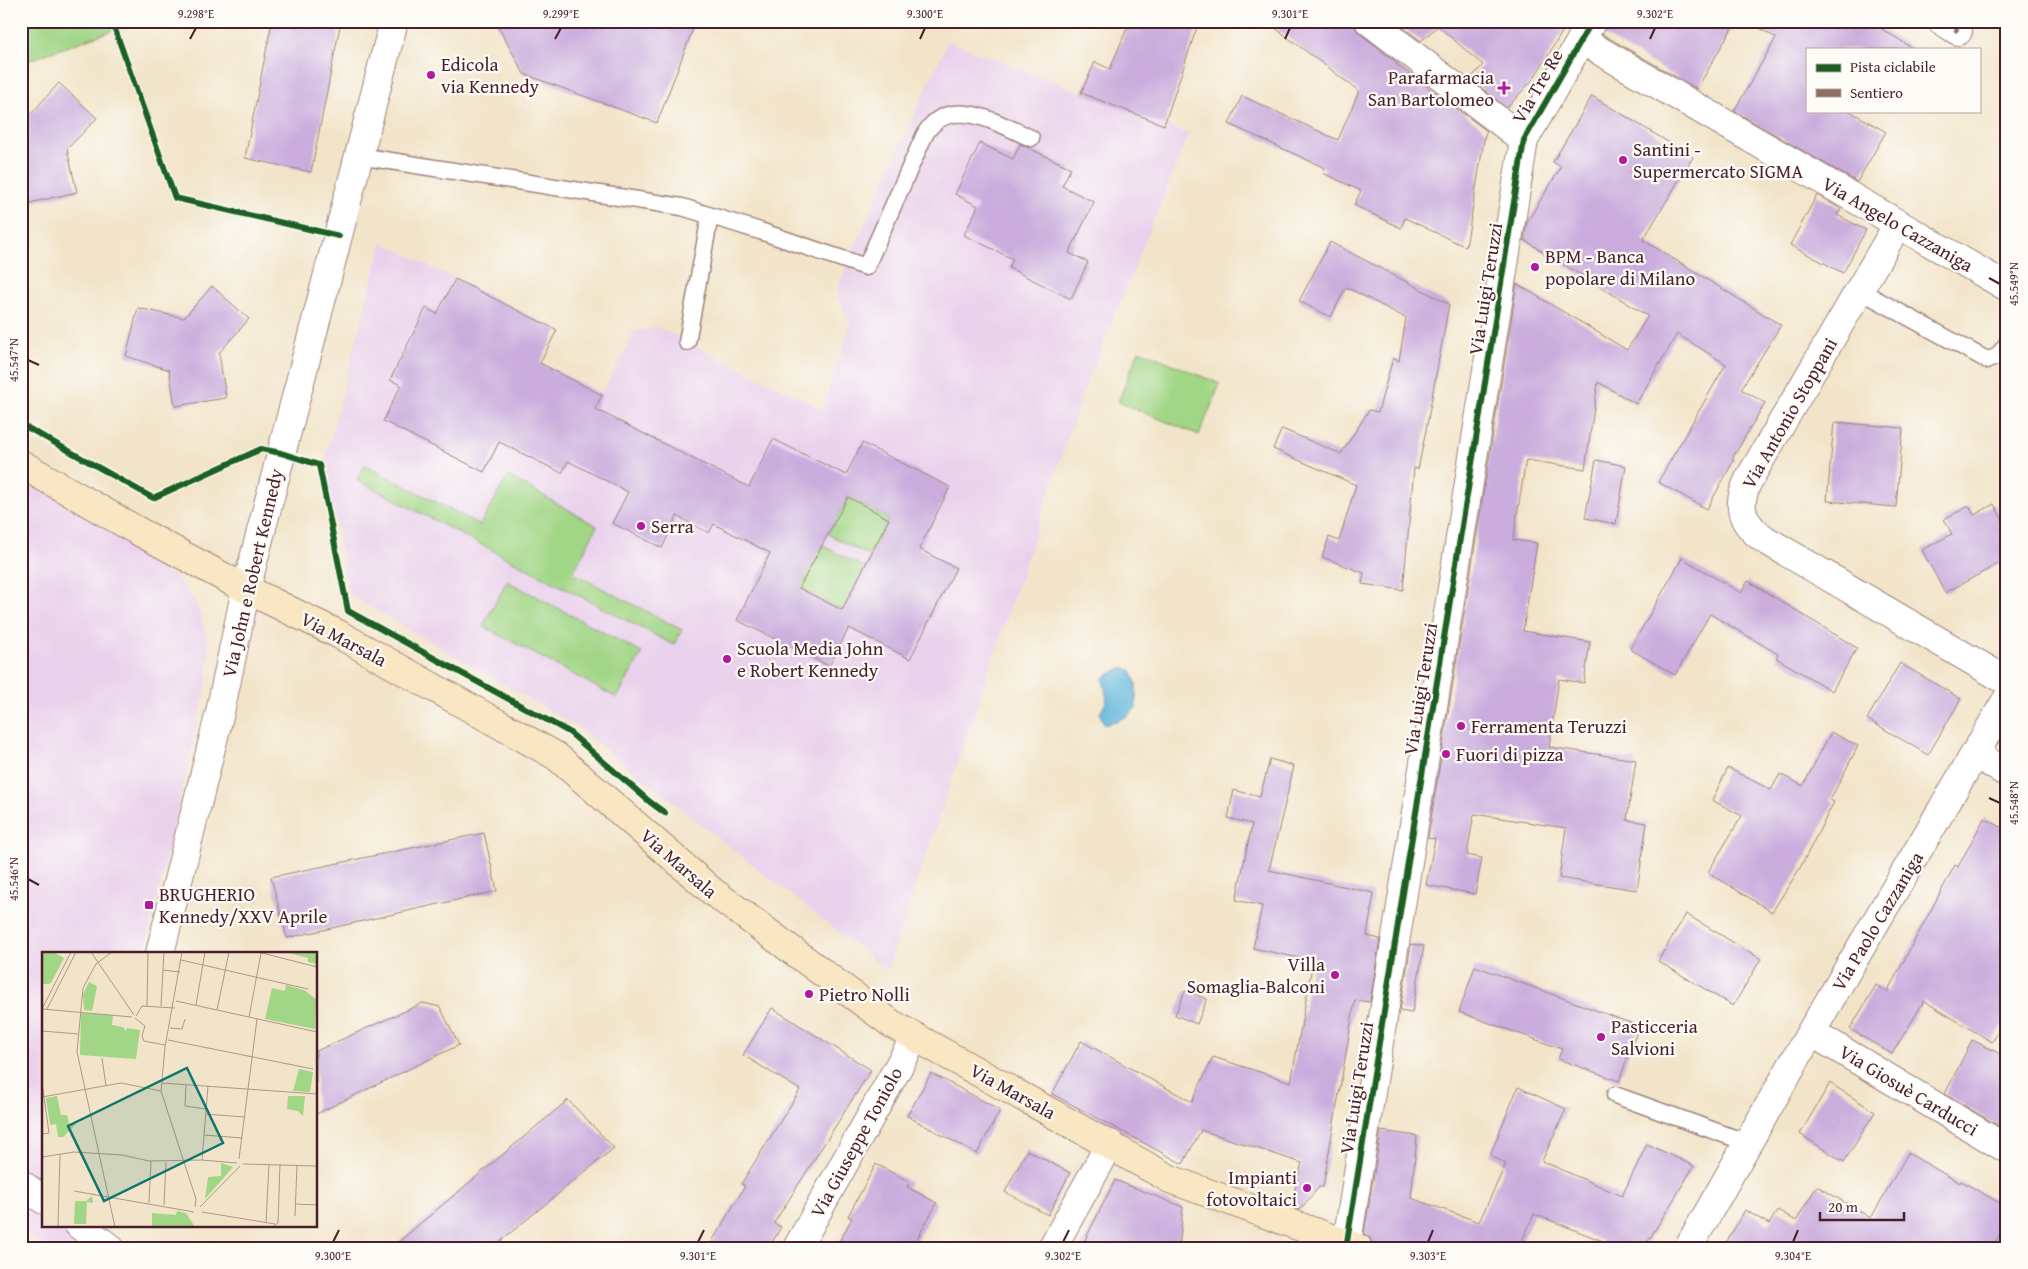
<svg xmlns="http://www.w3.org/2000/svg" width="2028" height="1269" viewBox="0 0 2028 1269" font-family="'Gentium Book Plus',serif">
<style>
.built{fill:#ead1ec}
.green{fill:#a1d686;stroke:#767a58}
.water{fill:#61b6dd;stroke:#566a84}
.building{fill:#caaddd;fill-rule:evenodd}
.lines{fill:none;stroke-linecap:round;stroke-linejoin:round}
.lane-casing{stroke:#9e827a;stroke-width:19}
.street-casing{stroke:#9e827a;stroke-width:30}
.secondary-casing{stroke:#9e827a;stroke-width:30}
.lane{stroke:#fff;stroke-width:16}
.street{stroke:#fff;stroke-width:28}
.secondary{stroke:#f9e7c3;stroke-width:28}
.quiet{stroke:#8d6e63;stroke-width:5;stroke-dasharray:10 5;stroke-linecap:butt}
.cycleway-casing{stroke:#fdfcf7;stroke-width:9}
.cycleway{stroke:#1b5e20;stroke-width:6}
.ticks{fill:none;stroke:#4a1f2b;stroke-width:2}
.poi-dot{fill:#b5179e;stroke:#fdfcf7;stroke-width:2}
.labels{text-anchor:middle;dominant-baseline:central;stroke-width:4.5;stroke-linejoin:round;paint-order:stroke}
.poi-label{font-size:19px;fill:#4a1f2b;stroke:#fdfcf7;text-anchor:start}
.street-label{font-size:19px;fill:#4a1f2b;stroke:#fdfcf7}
.inset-road{fill:none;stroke:#af958a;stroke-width:1}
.view{fill:#0f766e;fill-opacity:0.15;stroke:#0f766e;stroke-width:2.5}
.inset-edge{fill:none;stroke:#4a1f2b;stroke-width:2.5}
.neatline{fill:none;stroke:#4a1f2b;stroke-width:2}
.ticks-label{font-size:12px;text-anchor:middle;fill:#4a1f2b}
</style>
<rect width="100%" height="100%" fill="#fdfcf7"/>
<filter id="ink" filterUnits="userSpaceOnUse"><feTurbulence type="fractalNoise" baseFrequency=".02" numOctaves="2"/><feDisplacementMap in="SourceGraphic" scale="10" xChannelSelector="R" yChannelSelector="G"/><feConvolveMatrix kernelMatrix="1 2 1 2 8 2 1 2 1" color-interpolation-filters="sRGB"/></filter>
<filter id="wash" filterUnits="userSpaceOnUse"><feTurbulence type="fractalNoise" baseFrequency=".0096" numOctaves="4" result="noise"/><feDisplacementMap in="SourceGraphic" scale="20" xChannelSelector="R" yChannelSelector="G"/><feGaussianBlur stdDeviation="1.12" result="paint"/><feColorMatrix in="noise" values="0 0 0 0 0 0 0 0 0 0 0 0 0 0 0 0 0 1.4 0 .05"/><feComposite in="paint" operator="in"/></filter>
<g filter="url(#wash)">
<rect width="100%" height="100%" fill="#f2e4c9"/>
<!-- built -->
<g class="built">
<polygon points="948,41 1189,134 1082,396 887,970 573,724 349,595 324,463 382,242 557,330 540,363 602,394 635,331 657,327 822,409 851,325 836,294 857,241"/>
<polygon points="21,470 142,540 182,584 198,607 209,643 208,679 144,953 44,953 44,1225 78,1225 72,1248 47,1248 21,1229"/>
</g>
<!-- green -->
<g class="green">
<polygon points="21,21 123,21 124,26 21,63"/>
<polygon points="1139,350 1220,384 1199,435 1118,402"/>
<polygon points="365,465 480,525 508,476 597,526 573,573 682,630 674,645 357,480"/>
<polygon points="848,497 889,519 869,556 828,534"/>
<polygon points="821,545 864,567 842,610 799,588"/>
<polygon points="507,581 642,653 617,698 483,626"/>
</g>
<!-- water -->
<polygon class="water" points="1121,668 1131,670 1136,683 1136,708 1128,716 1105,725 1100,714 1107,700 1103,678"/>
<g id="blocks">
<!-- building -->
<g class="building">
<polygon points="272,21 341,21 311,172 245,158"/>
<polygon points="495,21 696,21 657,123 524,74"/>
<polygon points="1130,21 1199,21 1164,125 1081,93 1095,62 1110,69"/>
<polygon points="1266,21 1354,21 1355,27 1359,33 1397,63 1396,64 1487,131 1485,134 1466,247 1405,218 1401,228 1354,205 1361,191 1323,173 1325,168 1229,124 1242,96 1338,140 1359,91"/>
<polygon points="1395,21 1574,21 1573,23 1569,21 1534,78 1507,108 1470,79 1483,65 1438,26 1421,41"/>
<polygon points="1608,21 1736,21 1697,89 1602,34"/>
<polygon points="1748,21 1869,21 1914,49 1807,49 1807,111 1850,111 1886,132 1857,182 1734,111 1776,38"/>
<polygon points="59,83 97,118 67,149 77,192 21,205 21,114 29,116"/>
<polygon points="1592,96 1693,157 1643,240 1781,325 1741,389 1765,403 1732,459 1734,460 1707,509 1658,482 1726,364 1677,334 1636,404 1598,382 1585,469 1526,460 1513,540 1537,543 1523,631 1590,642 1584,683 1559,679 1549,747 1636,760 1627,820 1647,823 1637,890 1559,878 1566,828 1474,814 1467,855 1482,858 1475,894 1426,885 1435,839 1428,838 1517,284 1627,350 1648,316 1524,240 1527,222 1561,167 1553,162"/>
<polygon points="980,143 1013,159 1020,144 1071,168 1062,186 1094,202 1069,253 1088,262 1071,299 1009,268 1013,259 964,235 978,206 955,194"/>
<polygon points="1817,195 1841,209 1837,215 1866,230 1843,273 1790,245"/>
<polygon points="1330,242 1449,304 1426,430 1418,469 1414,468 1403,590 1362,584 1364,573 1322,557 1329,537 1339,541 1356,485 1273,449 1282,429 1341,454 1369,410 1378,412 1393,358 1399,361 1406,318 1346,287 1331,317 1299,301"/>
<path d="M 455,279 L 557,330 L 540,363 L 602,395 L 595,409 L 749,487 L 773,439 L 846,475 L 862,443 L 950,487 L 919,549 L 956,568 L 910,659 L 849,628 L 829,666 L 737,620 L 770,553 L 714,524 L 709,533 L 677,516 L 662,548 L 612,523 L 628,492 L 568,461 L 562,473 L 499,442 L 484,472 L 383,421 L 401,385 L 390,380 L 426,308 L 437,314 ZM 848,497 L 889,519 L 842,610 L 799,588 Z"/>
<polygon points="212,286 249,319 219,353 226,398 175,406 169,370 126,356 138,308 184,318"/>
<polygon points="1834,422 1903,428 1896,507 1827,501"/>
<polygon points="1596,460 1626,466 1616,524 1585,518"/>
<polygon points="1994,504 2007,528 2007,559 1945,593 1922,550 1952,534 1944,519 1969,506 1974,515"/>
<polygon points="1682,558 1741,593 1748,581 1857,648 1832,691 1776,658 1778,654 1710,614 1675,675 1630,649"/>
<polygon points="1900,663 1961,699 1928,755 1867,719"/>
<polygon points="1831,732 1858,746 1830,800 1834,802 1800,868 1772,912 1708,872 1742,816 1712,800 1728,768 1771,790 1780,774 1803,786"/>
<polygon points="1270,759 1294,766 1269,870 1374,893 1367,936 1380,939 1370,1002 1355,1000 1323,1187 1319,1187 1300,1210 1290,1207 1302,1163 1201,1130 1183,1164 1052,1094 1081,1041 1192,1102 1213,1057 1291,1082 1313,961 1253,948 1262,906 1236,900 1252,824 1228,818 1234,790 1260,797"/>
<polygon points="1984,818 2007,830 2007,1017 1992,1042 1924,1001 1892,1054 1850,1029 1876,985 1887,992 1955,865 1958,867"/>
<polygon points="484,833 497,891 287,938 271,877"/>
<polygon points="1686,914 1761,959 1733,1006 1658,961"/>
<polygon points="1411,944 1424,946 1412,1013 1400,1011"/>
<polygon points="1475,966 1639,1026 1619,1081 1558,1059 1562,1049 1459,1012"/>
<polygon points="1185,991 1207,999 1197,1024 1175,1015"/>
<polygon points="423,1003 440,1007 459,1045 316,1114 316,1051"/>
<polygon points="772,1008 871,1070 774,1223 781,1227 769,1248 708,1248 745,1186 741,1184 800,1090 743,1055"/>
<polygon points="1972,1040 2007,1057 2007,1131 1945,1094"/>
<polygon points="931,1073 1000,1110 977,1154 907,1116"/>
<polygon points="1830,1083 1875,1112 1844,1162 1800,1134"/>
<polygon points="1518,1087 1566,1109 1542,1161 1622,1196 1647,1144 1694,1166 1644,1248 1600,1248 1603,1241 1534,1214 1519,1248 1378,1248 1373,1245 1370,1238 1364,1234 1381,1131 1417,1136 1411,1198 1479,1222 1506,1164 1490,1155"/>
<polygon points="568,1100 614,1148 492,1248 391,1248"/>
<polygon points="1027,1150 1070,1173 1048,1215 1005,1192"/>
<polygon points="1908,1153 1960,1183 1961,1181 2007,1207 2007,1222 1992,1248 1723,1248 1745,1210 1769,1224 1778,1210 1796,1221 1817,1186 1871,1218"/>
<polygon points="876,1164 910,1182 907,1187 937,1203 912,1248 836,1248 852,1218 848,1216"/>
<polygon points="1115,1180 1183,1207 1179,1248 1081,1248"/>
</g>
</g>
</g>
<g filter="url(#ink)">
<use href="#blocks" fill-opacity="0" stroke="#9e827a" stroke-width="1"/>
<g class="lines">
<defs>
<g id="lane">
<path d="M 359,156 L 682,207 L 760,231 L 866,267 L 924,136 C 947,92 999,124 1031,138"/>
<polyline points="1859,290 1987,360 1997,357 2007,344"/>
<polyline points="687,342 710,216"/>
<polyline points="1615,1095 1748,1143"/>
</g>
<g id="street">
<polyline points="1369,21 1524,140"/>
<polyline points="1942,21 1958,31"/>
<polyline points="1581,40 2007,287"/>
<path d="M 1898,224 L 1749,479 C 1736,505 1740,522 1764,539 L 2007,681"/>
<polyline points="1975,754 2007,773"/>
<polyline points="160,953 220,712 246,589 394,21"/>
<polyline points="1811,1032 2007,1149"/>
<polyline points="21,1184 44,1200"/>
<polyline points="79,1225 110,1248"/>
<polyline points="797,1248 915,1037"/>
<polyline points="1052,1248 1110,1144"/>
<polyline points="1346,1248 1524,140 1592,21"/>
<polyline points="1688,1248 1811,1032 2007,699"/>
</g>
<polyline id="secondary" points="21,464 136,530 246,589 338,634 556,756 713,892 892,1024 1170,1179 1358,1248"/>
</defs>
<!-- lane casing -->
<use href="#lane" class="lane-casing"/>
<!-- street casing -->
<use href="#street" class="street-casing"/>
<!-- secondary casing -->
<use href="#secondary" class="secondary-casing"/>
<!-- lane -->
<use href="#lane" class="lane"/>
<!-- street -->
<use href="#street" class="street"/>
<!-- secondary -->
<use href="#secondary" class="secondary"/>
<!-- quiet -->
<polyline class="quiet" points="1942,21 1958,31"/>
<defs>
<g id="cycleway">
<polyline points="112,21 175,198 339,236"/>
<polyline points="21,424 153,498 261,449 281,453 319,465 348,611 569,732 650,802 665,813"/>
<polyline points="1346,1248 1524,140 1592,21"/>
</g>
</defs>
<!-- cycleway casing -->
<use href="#cycleway" class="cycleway-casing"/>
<!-- cycleway -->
<use href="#cycleway" class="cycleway"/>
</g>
</g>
<!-- ticks -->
<path class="ticks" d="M 190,39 L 196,28M 555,39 L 561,28M 920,39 L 925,28M 1285,39 L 1290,28M 1650,39 L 1655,28M 1989,278 L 2000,284M 28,360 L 39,365M 1989,798 L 2000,803M 28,879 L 39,885M 333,1242 L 339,1230M 698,1242 L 704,1230M 1063,1242 L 1069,1230M 1428,1242 L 1433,1230M 1793,1242 L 1798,1230"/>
<!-- markers -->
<g class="poi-dot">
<circle cx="431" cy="75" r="5"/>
<path d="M1501.5 80.5h5v5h5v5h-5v5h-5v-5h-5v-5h5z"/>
<circle cx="1623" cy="160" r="5"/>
<circle cx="1535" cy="267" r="5"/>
<circle cx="641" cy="526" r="5"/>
<circle cx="727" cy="659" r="5"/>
<circle cx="1461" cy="726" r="5"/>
<circle cx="1446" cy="754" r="5"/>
<rect x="144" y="900" width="10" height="10" rx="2.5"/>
<circle cx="1335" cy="975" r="5"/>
<circle cx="809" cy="994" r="5"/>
<circle cx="1601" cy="1037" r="5"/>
<circle cx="1307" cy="1188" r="5"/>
</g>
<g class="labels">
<!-- poi labels -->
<g class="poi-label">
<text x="441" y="64">Edicola<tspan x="441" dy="22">via Kennedy</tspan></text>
<text x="1494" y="77" text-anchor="end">Parafarmacia<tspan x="1494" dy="22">San Bartolomeo</tspan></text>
<text x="1633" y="149">Santini -<tspan x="1633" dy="22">Supermercato SIGMA</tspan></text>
<text x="1545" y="256">BPM - Banca<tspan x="1545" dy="22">popolare di Milano</tspan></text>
<text x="651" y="526">Serra</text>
<text x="737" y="648">Scuola Media John<tspan x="737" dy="22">e Robert Kennedy</tspan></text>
<text x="1471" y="726">Ferramenta Teruzzi</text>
<text x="1456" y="754">Fuori di pizza</text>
<text x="159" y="894">BRUGHERIO<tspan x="159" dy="22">Kennedy/XXV Aprile</tspan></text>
<text x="1325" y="964" text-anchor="end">Villa<tspan x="1325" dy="22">Somaglia-Balconi</tspan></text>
<text x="819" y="994">Pietro Nolli</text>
<text x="1611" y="1026">Pasticceria<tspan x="1611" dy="22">Salvioni</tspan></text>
<text x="1297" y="1177" text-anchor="end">Impianti<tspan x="1297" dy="22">fotovoltaici</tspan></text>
</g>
<!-- street labels -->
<g class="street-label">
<text transform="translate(1537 86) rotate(-60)">Via Tre Re</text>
<text transform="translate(1898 224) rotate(30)">Via Angelo Cazzaniga</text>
<text transform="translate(1485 289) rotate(-81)">Via Luigi Teruzzi</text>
<text transform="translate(1789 413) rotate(-60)">Via Antonio Stoppani</text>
<text transform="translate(252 573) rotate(-77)">Via John e Robert Kennedy</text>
<text transform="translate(344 639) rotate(28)">Via Marsala</text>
<text transform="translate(1420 689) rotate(-81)">Via Luigi Teruzzi</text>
<text transform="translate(679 863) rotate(41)">Via Marsala</text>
<text transform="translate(1877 921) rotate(-59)">Via Paolo Cazzaniga</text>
<text transform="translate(1356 1088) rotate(-81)">Via Luigi Teruzzi</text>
<text transform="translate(1909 1090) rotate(31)">Via Giosuè Carducci</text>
<text transform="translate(1013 1091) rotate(29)">Via Marsala</text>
<text transform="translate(856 1142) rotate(-61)">Via Giuseppe Toniolo</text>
</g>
</g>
<!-- overview -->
<g transform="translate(42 952)">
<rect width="275" height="275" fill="#f2e4c9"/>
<path d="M 0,0 L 11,0 L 22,6 L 9,31 L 6,32 L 0,32 ZM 243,0 L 275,0 L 275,12 L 266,10 L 266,6 ZM 47,30 L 55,34 L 52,50 L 50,59 L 42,58 L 41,42 ZM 244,33 L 262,38 L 274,47 L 273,77 L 223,67 L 230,36 L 243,39 ZM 39,61 L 71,63 L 70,73 L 81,75 L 84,79 L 85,76 L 98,78 L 94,107 L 38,103 ZM 257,117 L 271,120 L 268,140 L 251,139 ZM 15,144 L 19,163 L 25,163 L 27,171 L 34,172 L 21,185 L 16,185 L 14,172 L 8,173 L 4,146 ZM 246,144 L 263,144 L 261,164 L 256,159 L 245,157 ZM 179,211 L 191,215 L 163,247 L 166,225 L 179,224 ZM 50,244 L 51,251 L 45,250 L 44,272 L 32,272 L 33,249 L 44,249 ZM 135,259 L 144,261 L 153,275 L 110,275 L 110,261 L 134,263 Z" fill="#a1d686"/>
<path class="inset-road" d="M 49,0 L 92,63M 140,0 L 123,95 L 119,139 L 154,247 L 153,255M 216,0 L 275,15M 139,8 L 266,37M 121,18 L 138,20M 41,36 L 35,100 L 73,275M 41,36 L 54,12 L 70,0M 134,49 L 275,80M 154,53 L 163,0M 105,54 L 106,0M 119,54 L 122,0M 0,57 L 90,65M 0,57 L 29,0M 5,57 L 34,0M 175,58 L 187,0M 94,64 L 100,54 L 133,56M 207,65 L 219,1M 93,66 L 103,74 L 100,84 L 102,89 L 123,93M 128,76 L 140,77 L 143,67M 0,79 L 36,82M 126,88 L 271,117M 60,106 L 64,134M 0,130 L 7,181 L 0,182M 120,131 L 275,142M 144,133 L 143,154 L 164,157M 0,145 L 79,131 L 119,139M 163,162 L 202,165M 162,183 L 200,186M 0,205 L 32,200 L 80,203 L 107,209 L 160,208 L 195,211M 197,207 L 215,67M 160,208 L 166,134M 201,212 L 275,214M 32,239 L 152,260M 107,251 L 109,209M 254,252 L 275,253M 122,253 L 124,210M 158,255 L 198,214M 160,260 L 233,272M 253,264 L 255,213M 224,271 L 227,212M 16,274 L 18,202M 232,274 L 236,271 L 238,212"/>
<path class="view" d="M 145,116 L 181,191 L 62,249 L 26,174 Z"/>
<rect width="275" height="275" class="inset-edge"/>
</g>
<!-- margin -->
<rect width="2028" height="1269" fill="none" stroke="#fdfcf7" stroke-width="55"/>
<!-- legend -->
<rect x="1806" y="48" width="175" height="65" fill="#fdfcf7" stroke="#b5a4a5"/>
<rect x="1816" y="64" width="25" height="8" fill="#1b5e20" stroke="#b5a4a5"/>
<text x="1850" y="72" font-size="15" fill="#4a1f2b">Pista ciclabile</text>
<rect x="1816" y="89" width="25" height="8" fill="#8d6e63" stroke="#b5a4a5"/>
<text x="1850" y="98" font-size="15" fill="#4a1f2b">Sentiero</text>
<!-- scale -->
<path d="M1820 1212v8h84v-8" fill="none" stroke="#4a1f2b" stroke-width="2.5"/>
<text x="1828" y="1212" font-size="15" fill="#4a1f2b" stroke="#fdfcf7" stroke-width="4" paint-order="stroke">20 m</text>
<rect x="28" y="28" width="1972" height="1214" class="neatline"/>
<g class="ticks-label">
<text x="196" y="18">9.298°E</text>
<text x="561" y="18">9.299°E</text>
<text x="925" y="18">9.300°E</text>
<text x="1290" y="18">9.301°E</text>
<text x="1655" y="18">9.302°E</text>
<text transform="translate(2014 284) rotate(-90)" y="4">45.549°N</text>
<text transform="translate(14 360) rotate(-90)" y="4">45.547°N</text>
<text transform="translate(2014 803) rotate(-90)" y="4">45.548°N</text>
<text transform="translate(14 879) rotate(-90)" y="4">45.546°N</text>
<text x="333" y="1260">9.300°E</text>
<text x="698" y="1260">9.301°E</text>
<text x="1063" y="1260">9.302°E</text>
<text x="1428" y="1260">9.303°E</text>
<text x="1793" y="1260">9.304°E</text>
</g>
</svg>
